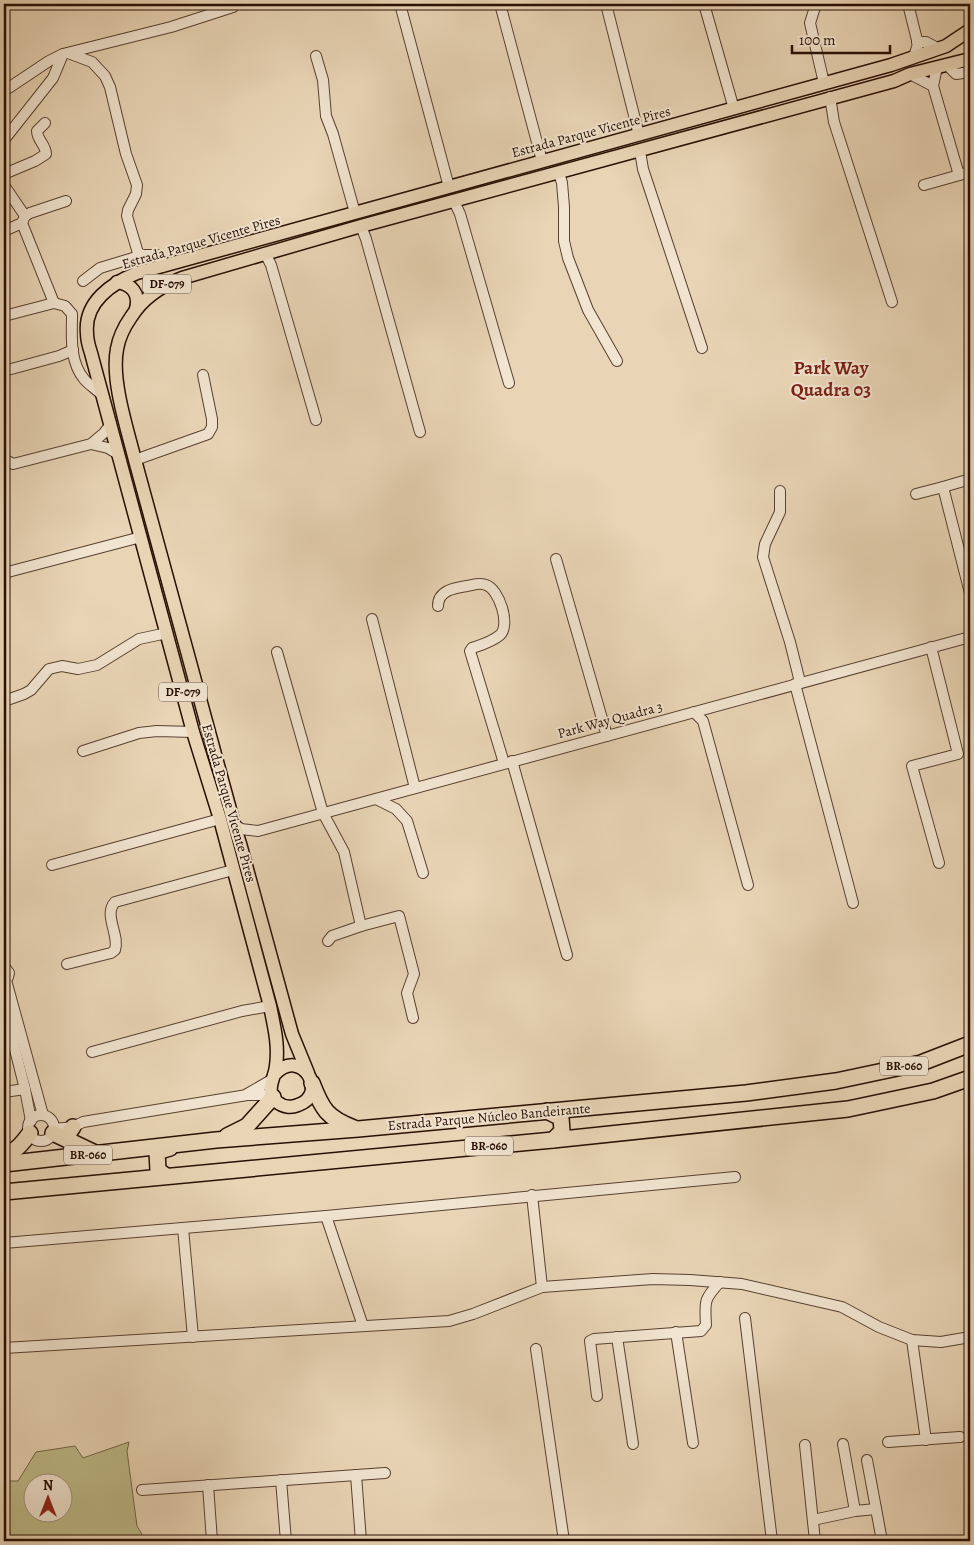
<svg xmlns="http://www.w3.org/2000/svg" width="974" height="1545" viewBox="0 0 974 1545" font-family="Alegreya,serif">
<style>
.green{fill:#bebb89;stroke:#736546;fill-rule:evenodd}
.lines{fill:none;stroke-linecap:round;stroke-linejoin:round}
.stream{stroke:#6b746c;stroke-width:2}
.minor-casing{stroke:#584030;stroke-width:12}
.major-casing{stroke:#280f03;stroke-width:15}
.highway-casing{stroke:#280f03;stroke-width:18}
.minor{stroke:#f1e4d0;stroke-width:10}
.major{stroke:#e9d5b6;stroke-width:12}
.highway{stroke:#e9d5b6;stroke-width:15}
.labels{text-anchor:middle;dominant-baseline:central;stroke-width:4;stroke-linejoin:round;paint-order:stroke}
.shield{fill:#f1e4d0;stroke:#644f40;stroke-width:1}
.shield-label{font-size:12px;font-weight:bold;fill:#280f03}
.street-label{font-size:14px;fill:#280f03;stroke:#f1e4d0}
.district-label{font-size:19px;font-weight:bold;fill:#7a1f14;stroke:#f1e4d0}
</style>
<rect width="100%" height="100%" fill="#e9d5b6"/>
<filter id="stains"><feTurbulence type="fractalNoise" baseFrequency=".004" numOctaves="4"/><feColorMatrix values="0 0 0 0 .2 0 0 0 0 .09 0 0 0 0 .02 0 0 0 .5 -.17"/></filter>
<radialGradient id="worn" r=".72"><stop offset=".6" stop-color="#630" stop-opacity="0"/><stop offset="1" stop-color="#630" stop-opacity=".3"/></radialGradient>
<!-- green -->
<path class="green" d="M 129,1442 L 127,1451 L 137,1526 L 146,1541 L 4,1541 L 4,1481 L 18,1481 L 36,1452 L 75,1446 L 83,1458 ZM 32,1482 L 62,1482 L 62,1512 L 32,1512 Z"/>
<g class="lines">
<!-- stream -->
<polyline class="stream" points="4,6 6,4"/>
<defs>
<g id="minor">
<polyline points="400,4 449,187"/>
<polyline points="500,4 542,161"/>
<polyline points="606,4 639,135"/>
<polyline points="704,4 734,109"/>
<polyline points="816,4 810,23 824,83"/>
<polyline points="908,4 918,44 914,57"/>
<polyline points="917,42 926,42 939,49"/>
<polyline points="68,53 92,62 105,76 110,87 126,154 137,185 136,194 128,210 127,216 138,253 143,255 157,255 160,257 162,267"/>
<polyline points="316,56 323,80 326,116 333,134 355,213"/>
<polyline points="947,65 956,74 970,72"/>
<polyline points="937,67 933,86 959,175"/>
<polyline points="910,74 933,86"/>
<polyline points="4,91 49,61 63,54"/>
<polyline points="830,97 834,122 892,302"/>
<polyline points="4,140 53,78 63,54 171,27 233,7 236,4"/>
<polyline points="640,151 643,169 702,348"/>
<polyline points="559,173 562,183 564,207 564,241 568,258 588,310 617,361"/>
<path d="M 4,174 L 35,161 L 46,154 C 46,145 37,140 37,131 L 45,123"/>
<polyline points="4,185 25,216"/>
<polyline points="924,185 970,172"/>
<polyline points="454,201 460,214 509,383"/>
<polyline points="22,223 54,303"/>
<polyline points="361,226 366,239 420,432"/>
<polyline points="4,231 22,223 25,216 30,213 66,201"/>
<polyline points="265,253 271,265 316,420"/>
<polyline points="83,281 100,268 143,255"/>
<path d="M 4,316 L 54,303 L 65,306 L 72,314 C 72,335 69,361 84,379 C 89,385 96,389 102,395"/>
<polyline points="4,371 59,356 73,350"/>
<polyline points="91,444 108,448 118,454"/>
<polyline points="4,459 13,464 91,444 104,433 111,424"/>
<polyline points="135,460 208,434 212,427 212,419 203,375"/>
<polyline points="967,480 943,487 970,593"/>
<polyline points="780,491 780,512 765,544 763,557 790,642 800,682"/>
<polyline points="916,494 943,487"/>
<polyline points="556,559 607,736"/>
<polyline points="4,573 141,537"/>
<path d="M 438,606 C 438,590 455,588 467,586 C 473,585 480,582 486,585 C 499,589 511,625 500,635 C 492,642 481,645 472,648 L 470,651 L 504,763"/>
<polyline points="372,619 415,788"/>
<polyline points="931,647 958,754 912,766 939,863"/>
<polyline points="277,652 323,813 344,852 361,926 332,936 328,941"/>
<polyline points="795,684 853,903"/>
<polyline points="4,701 24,694 31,690 49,669 62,666 78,669 97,665 139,639 167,633"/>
<polyline points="694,712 703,721 748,885"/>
<polyline points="83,751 139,733 157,731 193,732"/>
<polyline points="512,761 567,955"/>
<polyline points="376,799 396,809 407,821 423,873"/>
<polyline points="234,824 241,829 258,831 970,637"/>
<polyline points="52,865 220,819"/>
<polyline points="361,926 399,916 414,974 407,993 413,1018"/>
<path d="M 67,964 L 111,953 L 115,950 C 120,935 103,915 115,902 L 233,870"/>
<polyline points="4,966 9,973 8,977 4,982"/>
<polyline points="6,980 43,1115"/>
<polyline points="4,1006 25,1089 31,1121"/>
<polyline points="92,1052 242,1011 270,1006"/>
<polyline points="4,1092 25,1089"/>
<polyline points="247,1094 273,1079"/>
<circle cx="41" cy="1128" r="13"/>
<polyline points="54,1129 73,1127 83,1122 247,1095 272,1095"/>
<polyline points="532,1195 542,1287"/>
<polyline points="326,1216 363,1326"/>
<polyline points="183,1228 193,1337"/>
<polyline points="4,1243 326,1216 735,1177"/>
<polyline points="745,1318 772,1541"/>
<polyline points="676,1332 693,1443"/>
<polyline points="617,1337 633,1444"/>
<polyline points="912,1340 926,1440"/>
<polyline points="4,1348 449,1321 473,1314 542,1287 653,1279 690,1280 742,1284 842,1307 879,1327 912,1340 941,1342 970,1337"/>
<polyline points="536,1349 564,1541"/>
<path d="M 597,1396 L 590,1341 L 594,1339 L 701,1331 L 706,1325 C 705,1302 703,1300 720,1282"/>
<polyline points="888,1442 960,1437"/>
<polyline points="843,1444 855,1511"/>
<polyline points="805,1445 815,1541"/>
<polyline points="867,1460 882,1541"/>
<polyline points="356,1475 361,1541"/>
<polyline points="281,1480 286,1541"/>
<polyline points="208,1485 212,1541"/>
<polyline points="142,1490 385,1473"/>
<polyline points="813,1520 855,1511 876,1509"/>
</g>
<g id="major">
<path d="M 117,282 C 132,284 140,294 136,309"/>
<path d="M 308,1073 L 292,1034 L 241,847 L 234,824 L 135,460 C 127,428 111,380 117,349 C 119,337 124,327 131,317 C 143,298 161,286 182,278 L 361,226 L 894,81 L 910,74 L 970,59"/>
<path d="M 275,1074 C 301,1046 330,1094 298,1105 C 291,1108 283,1107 277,1102 C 264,1091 275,1078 276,1066 C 279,1045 274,1026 270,1006 L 220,819 L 193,732 L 91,353 C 89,347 87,340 87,333 C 84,302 112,283 137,273 L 891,65 L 946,46 L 970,30"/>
</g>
<g id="highway">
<path d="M 312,1083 C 322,1109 327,1118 354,1128"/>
<polyline points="547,1111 561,1118 562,1131 553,1140"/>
<polyline points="53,1133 95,1153"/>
<polyline points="227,1136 247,1126 273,1097"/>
<polyline points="71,1143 68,1134 73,1127"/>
<path d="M 4,1156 C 16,1151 22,1144 30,1133"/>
<polyline points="4,1164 216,1140 358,1129 746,1093 836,1081 921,1063 970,1044"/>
<polyline points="166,1176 158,1170 157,1152 170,1148"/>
<polyline points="4,1192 553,1140 848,1109 933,1091 970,1078"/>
</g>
</defs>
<!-- minor casing -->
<use href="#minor" class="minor-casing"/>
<!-- major casing -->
<use href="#major" class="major-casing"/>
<!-- highway casing -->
<use href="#highway" class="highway-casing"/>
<!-- minor -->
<use href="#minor" class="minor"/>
<!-- major -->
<use href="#major" class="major"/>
<!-- highway -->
<use href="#highway" class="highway"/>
</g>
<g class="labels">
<!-- shield labels -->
<g class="shield">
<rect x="143" y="274.5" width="48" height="19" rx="4"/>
<rect x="159" y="682.5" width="48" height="19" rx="4"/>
<rect x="880" y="1056.5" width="48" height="19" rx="4"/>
<rect x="465" y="1136.5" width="48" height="19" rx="4"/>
<rect x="64" y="1145.5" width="48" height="19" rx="4"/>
</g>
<g class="shield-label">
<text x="167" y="284">DF-079</text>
<text x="183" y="692">DF-079</text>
<text x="904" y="1066">BR-060</text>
<text x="489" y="1146">BR-060</text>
<text x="88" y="1155">BR-060</text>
</g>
<!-- street labels -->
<g class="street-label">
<text transform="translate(591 132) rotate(-15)">Estrada Parque Vicente Pires</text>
<text transform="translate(201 242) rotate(-16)">Estrada Parque Vicente Pires</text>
<text transform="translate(610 720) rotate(-15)">Park Way Quadra 3</text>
<text transform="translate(229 803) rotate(74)">Estrada Parque Vicente Pires</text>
<text transform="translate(489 1117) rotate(-5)">Estrada Parque Núcleo Bandeirante</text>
</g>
<!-- district labels -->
<g class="district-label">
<text x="831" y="368">Park Way<tspan x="831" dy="22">Quadra 03</tspan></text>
</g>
</g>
<!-- margin -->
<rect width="974" height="1545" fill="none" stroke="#e9d5b6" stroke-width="20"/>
<rect x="5" y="5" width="964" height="1535" fill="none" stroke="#280f03" stroke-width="2.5"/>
<rect x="10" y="10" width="954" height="1525" fill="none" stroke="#280f03"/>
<!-- north arrow -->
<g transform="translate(48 1498)"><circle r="24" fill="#f1e4d0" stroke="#a18f7e"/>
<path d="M0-4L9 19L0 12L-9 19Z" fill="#8f2418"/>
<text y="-8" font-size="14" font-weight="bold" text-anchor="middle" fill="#280f03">N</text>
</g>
<!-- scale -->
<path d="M792 45v8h98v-8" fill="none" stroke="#280f03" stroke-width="2.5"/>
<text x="799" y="45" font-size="15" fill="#280f03" stroke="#f1e4d0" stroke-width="4" paint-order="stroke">100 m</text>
<rect width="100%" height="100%" filter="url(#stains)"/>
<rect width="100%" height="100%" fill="url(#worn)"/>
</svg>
